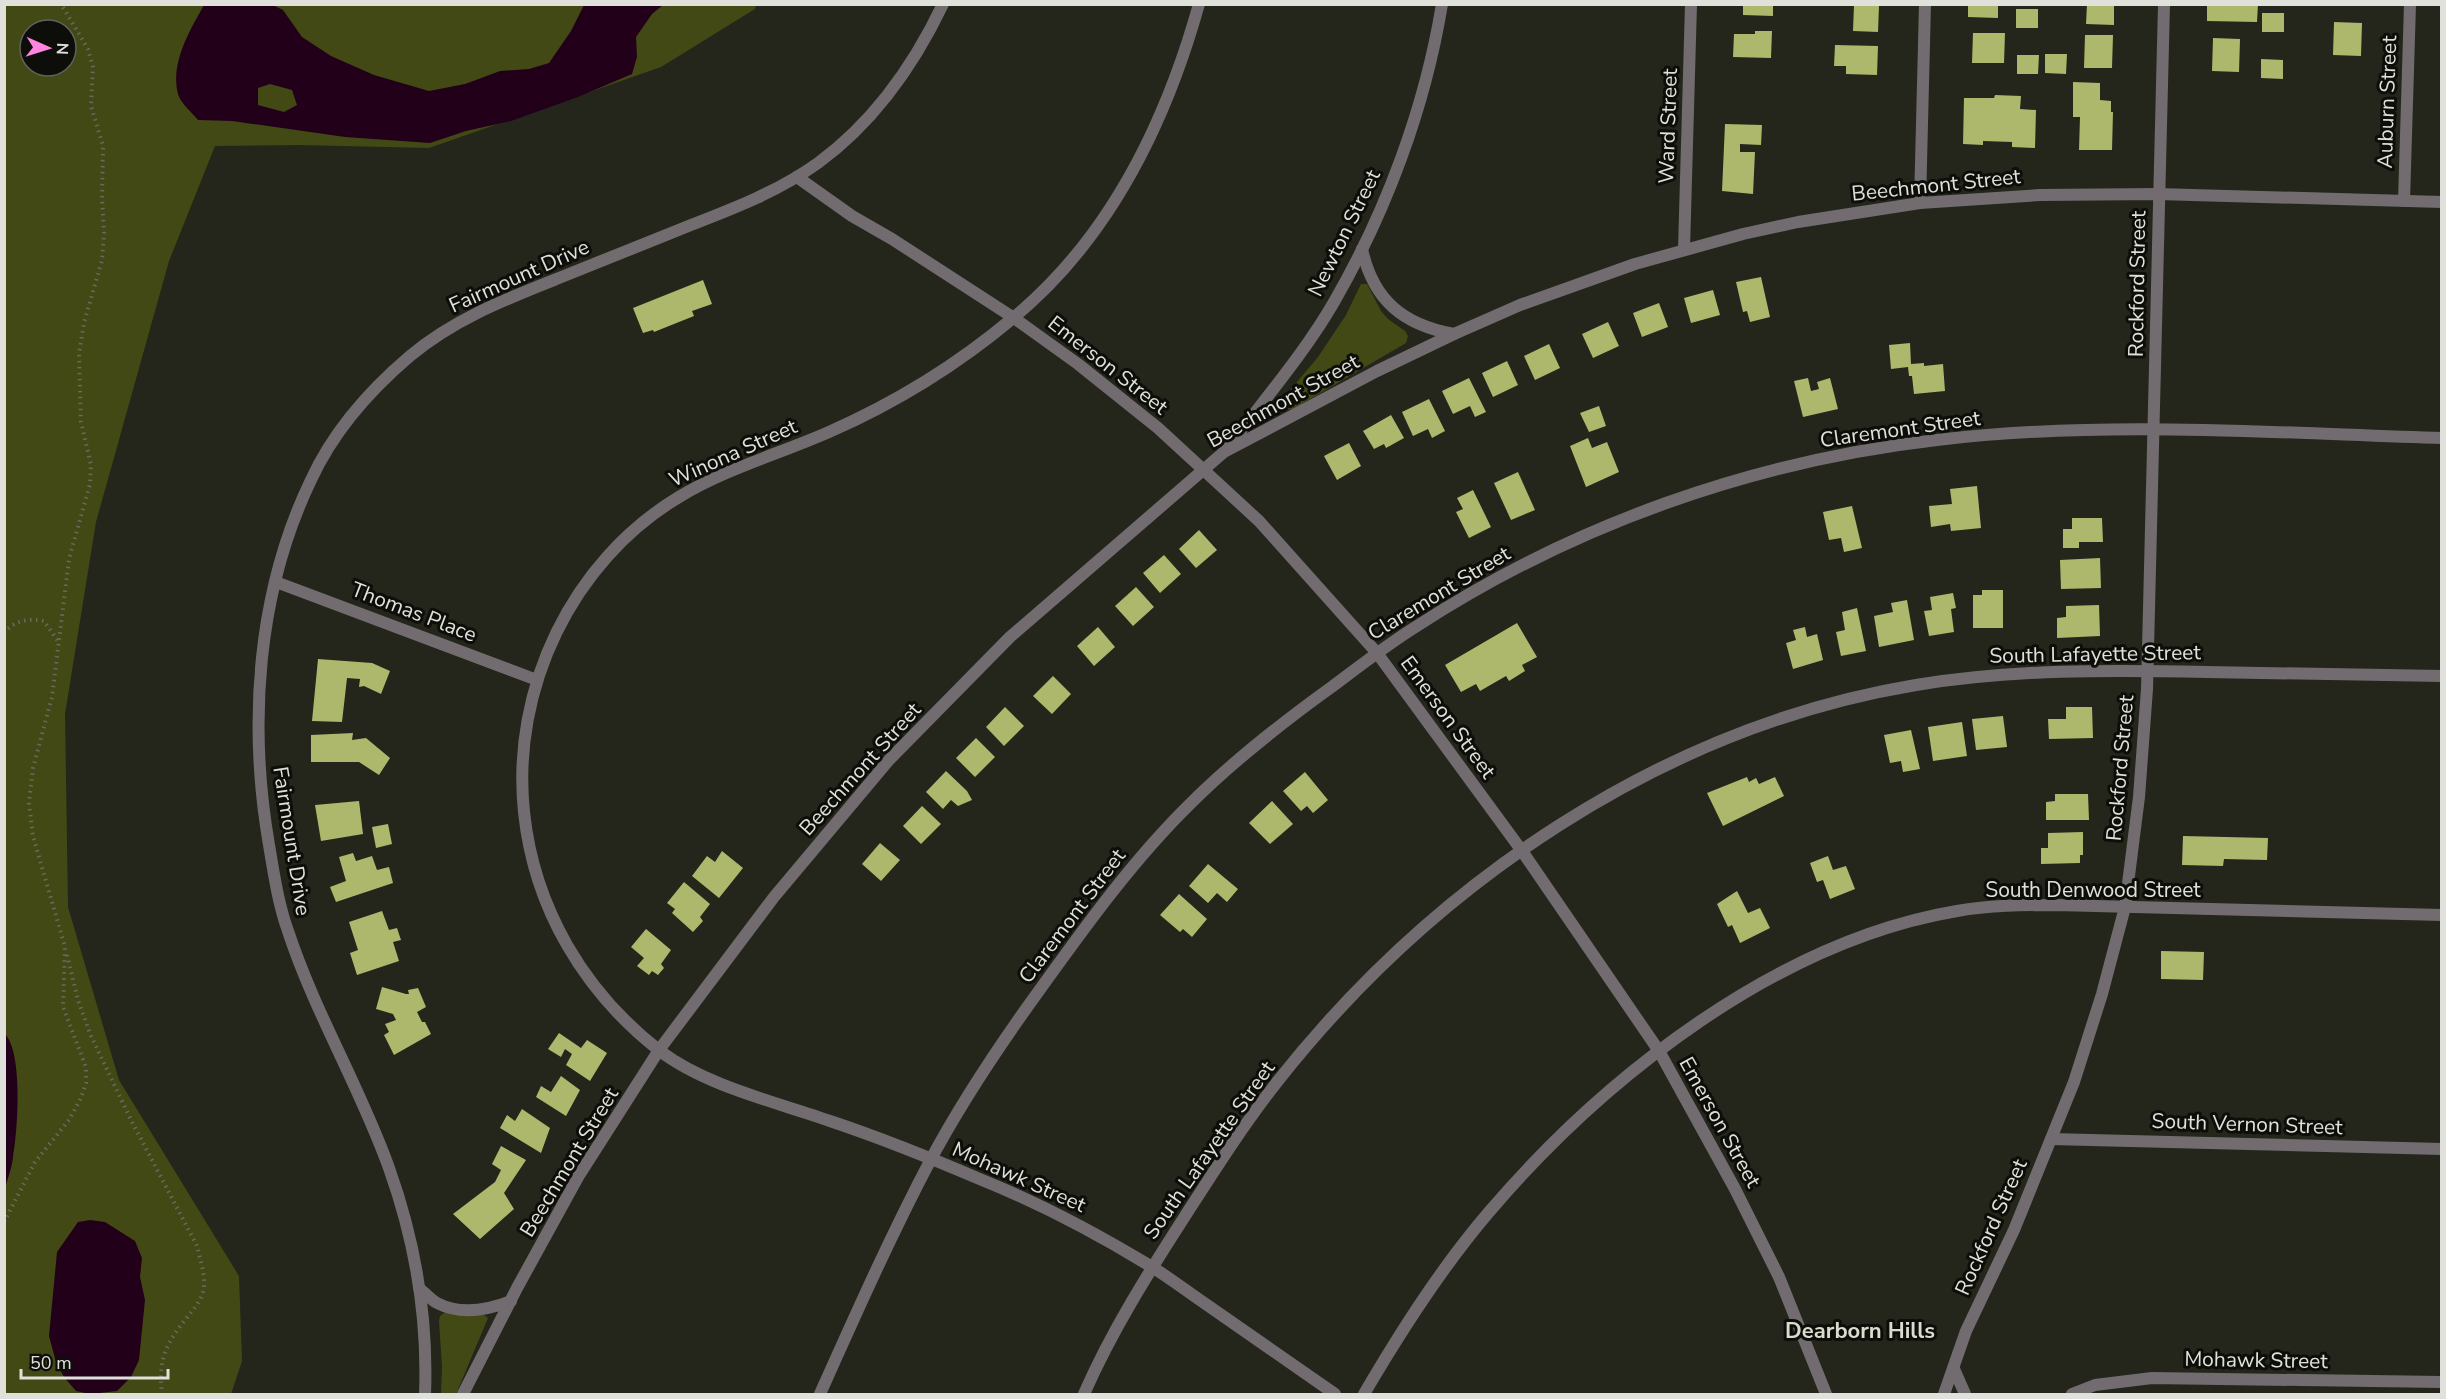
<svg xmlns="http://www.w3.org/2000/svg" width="2446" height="1399" viewBox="0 0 2446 1399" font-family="'Nunito Sans',sans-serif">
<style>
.green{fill:#434914;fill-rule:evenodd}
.water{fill:#22001a;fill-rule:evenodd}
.building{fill:#adb86d}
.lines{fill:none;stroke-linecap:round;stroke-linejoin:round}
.path{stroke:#686a60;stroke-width:4;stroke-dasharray:1.5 4.5;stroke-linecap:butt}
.minor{stroke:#726c70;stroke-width:12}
.labels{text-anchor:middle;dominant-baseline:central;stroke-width:6;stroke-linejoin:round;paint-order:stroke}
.street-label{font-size:21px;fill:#e0e1da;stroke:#0d0e09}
.neighbourhood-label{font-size:22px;font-weight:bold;fill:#daddce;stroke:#0d0e09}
</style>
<rect width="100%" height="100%" fill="#24261b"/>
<!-- green -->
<g class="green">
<path d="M 5,5 L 756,5 L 755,9 L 661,67 L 429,148 L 300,145 L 215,146 L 169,261 L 96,522 L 65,714 L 68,907 L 119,1080 L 239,1276 L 242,1361 L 231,1394 L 5,1394 ZM 30,30 L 66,30 L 66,66 L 30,66 Z"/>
<polygon points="1361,284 1367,284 1381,311 1388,319 1405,331 1408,336 1406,343 1293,409 1283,410 1281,401 1318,357 1346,315"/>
<polygon points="447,1311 483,1314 488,1318 456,1394 441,1394 442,1366 439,1321 440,1316"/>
</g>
<!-- water -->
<g class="water">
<path d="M 204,5 L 273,5 L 283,10 L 302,37 L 331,56 L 374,75 L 429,91 L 465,84 L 500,71 L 529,69 L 549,63 L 571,31 L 584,5 L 663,5 L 652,14 L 636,37 L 637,57 L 632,74 L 578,97 L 511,121 L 466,131 L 430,143 L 345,137 L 232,121 L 198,120 C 192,113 180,102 178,94 C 170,63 190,30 204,5 ZM 270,84 L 292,90 L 297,105 L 284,112 L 258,105 L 258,88 Z"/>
<path d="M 5,1034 C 23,1053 18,1130 13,1157 C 12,1167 8,1178 5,1188 Z"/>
<polygon points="90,1220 105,1222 135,1241 142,1258 140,1277 145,1300 139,1360 131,1377 117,1391 90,1394 76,1391 64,1377 56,1362 49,1336 57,1252 78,1222"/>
</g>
<!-- building -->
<g class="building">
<polygon points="1743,4 1773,4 1773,16 1743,15"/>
<polygon points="1968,4 1998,4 1998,18 1968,17"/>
<polygon points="2087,4 2114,4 2114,25 2086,24"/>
<polygon points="2214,4 2258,4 2257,22 2207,21 2207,6 2213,6"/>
<polygon points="1854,5 1879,6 1878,32 1853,31"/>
<rect x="2016" y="9" width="22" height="19"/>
<rect x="2262" y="13" width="22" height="19"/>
<polygon points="2334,22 2362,23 2361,56 2333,55"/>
<polygon points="1755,31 1772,31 1771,58 1733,57 1734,34 1755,34"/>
<polygon points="1973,33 2005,33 2004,63 1972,63"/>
<polygon points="2085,35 2113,35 2112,68 2084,68"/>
<polygon points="2213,38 2240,39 2239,72 2212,71"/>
<polygon points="1835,45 1878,46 1877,75 1846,74 1846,66 1834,66"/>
<polygon points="2045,54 2067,54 2066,74 2045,73"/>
<polygon points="2017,55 2039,55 2038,74 2017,74"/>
<polygon points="2261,59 2283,60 2283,79 2261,78"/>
<polygon points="2073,82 2100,83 2100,100 2111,101 2111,112 2113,112 2112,150 2079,150 2080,117 2073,117"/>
<polygon points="1995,95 2021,96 2020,109 2036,110 2035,148 2012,147 2012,142 1983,141 1983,145 1963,144 1964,98 1994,98"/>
<polygon points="1725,124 1762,125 1761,145 1740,144 1740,152 1755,152 1753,194 1722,191"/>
<polygon points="1761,277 1770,317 1750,322 1747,311 1743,312 1736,282"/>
<polygon points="703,280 712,304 692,311 694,316 654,332 653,330 643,333 633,308"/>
<polygon points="1713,290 1720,315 1691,323 1684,298"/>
<polygon points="1659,303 1668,327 1642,337 1633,313"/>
<polygon points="1608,322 1619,346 1593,358 1582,334"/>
<polygon points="1910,343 1911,364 1924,363 1924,366 1943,364 1945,391 1914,394 1912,376 1909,376 1908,367 1891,369 1889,345"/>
<polygon points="1549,344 1560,368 1535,380 1524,356"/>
<polygon points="1507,361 1518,385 1493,397 1482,373"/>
<polygon points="1469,378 1486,412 1475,417 1470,406 1453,414 1442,391"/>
<polygon points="1808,378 1811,391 1819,389 1817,382 1830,378 1838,409 1803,417 1794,381"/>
<polygon points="1429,399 1445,431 1432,438 1428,429 1413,436 1402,412"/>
<polygon points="1599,406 1606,426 1589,432 1580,413"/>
<polygon points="1391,415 1404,438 1386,448 1384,444 1374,449 1363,431"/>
<polygon points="1588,438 1592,448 1607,442 1619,472 1586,487 1570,446"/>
<polygon points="1349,443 1361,466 1337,480 1324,456"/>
<polygon points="1518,472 1535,510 1511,520 1494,483"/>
<polygon points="1977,486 1981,528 1951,531 1950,524 1931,527 1929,506 1952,504 1950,489"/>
<polygon points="1473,490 1491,527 1469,538 1456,512 1463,509 1457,498"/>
<polygon points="1852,506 1862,548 1844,552 1841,538 1829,540 1823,512"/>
<polygon points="2072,518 2102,518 2103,542 2079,542 2079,548 2063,548 2063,529 2072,529"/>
<polygon points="1199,530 1217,550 1196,568 1179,549"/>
<polygon points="1164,555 1181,574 1160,593 1143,573"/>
<polygon points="2100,558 2101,588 2061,589 2060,560"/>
<polygon points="1136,587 1154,607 1133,626 1115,606"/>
<polygon points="1982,590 2003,590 2003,628 1973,628 1973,595 1982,595"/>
<polygon points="1953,593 1956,608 1951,609 1954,632 1929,636 1924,611 1932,610 1930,597"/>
<polygon points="1907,600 1914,640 1879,647 1874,616 1893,612 1891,603"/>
<polygon points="2099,605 2100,636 2057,638 2057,618 2066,617 2066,606"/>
<polygon points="1857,608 1866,651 1841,656 1836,632 1845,630 1842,612"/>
<polygon points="1517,623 1537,657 1522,665 1525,671 1509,681 1506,676 1480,691 1476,684 1461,692 1445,665"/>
<polygon points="1098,627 1115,647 1094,666 1077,646"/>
<polygon points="1805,627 1807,637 1817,634 1823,660 1793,669 1786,643 1796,640 1793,630"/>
<polygon points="318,659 372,663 390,671 381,694 364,686 359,687 360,679 347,678 342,722 312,721"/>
<polygon points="1053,676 1071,694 1052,714 1033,696"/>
<polygon points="1005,707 1024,726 1004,746 986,727"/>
<polygon points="2066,707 2092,707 2093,738 2049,739 2048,719 2066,719"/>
<polygon points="2003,716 2007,747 1976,750 1972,719"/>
<polygon points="1962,722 1967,756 1933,761 1928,727"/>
<polygon points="1911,730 1920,769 1903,772 1901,761 1890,763 1884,735"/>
<polygon points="353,733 352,740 366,738 390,758 379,775 359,762 311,762 311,735"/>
<polygon points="976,738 995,757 975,777 956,758"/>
<polygon points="946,771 967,791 972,800 958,806 951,800 943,809 926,792"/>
<polygon points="1305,772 1328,800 1313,813 1307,806 1301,811 1283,791"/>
<polygon points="1747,777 1749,782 1756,778 1759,784 1775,777 1784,796 1723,826 1707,793"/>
<polygon points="2055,794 2088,794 2089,820 2046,820 2046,802 2055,801"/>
<polygon points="359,801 363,834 321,841 315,805"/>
<polygon points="1272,801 1293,824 1270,844 1249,823"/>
<polygon points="922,806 941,824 921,844 903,826"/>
<polygon points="388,824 392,844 376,848 372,827"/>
<polygon points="2083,832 2083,855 2080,855 2080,863 2041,864 2041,848 2048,848 2048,833"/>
<polygon points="2183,836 2268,838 2267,860 2224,859 2223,866 2182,865"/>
<polygon points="880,843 900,860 881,881 862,864"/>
<polygon points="722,851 743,868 719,898 692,876 707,856 715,862"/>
<polygon points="353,853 356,861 372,856 377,870 389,867 393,883 336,902 330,887 346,881 339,857"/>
<polygon points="1828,856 1833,870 1846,866 1855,889 1830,899 1823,880 1817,882 1810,863"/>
<polygon points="1208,864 1238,889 1227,902 1217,893 1208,903 1189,886"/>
<polygon points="684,882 710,904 700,917 703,921 693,932 672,913 675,909 667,903"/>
<polygon points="1737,891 1748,913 1760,908 1770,928 1740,943 1732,925 1728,927 1717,904"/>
<polygon points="1179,894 1207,919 1192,937 1183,929 1180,932 1160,915"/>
<polygon points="382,911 389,930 397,928 401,940 393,942 399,961 357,975 350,953 358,950 349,922"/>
<polygon points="646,929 671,950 661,964 664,968 658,975 652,971 649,975 637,966 644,958 631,947"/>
<polygon points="2161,951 2204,952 2203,980 2161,979"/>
<polygon points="382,987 406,994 409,994 408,990 418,988 426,1007 417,1012 422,1022 425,1022 431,1034 394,1055 384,1035 389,1032 385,1024 396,1020 393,1014 376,1009"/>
<polygon points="559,1033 581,1048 587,1040 607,1053 590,1081 566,1065 572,1054 565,1049 561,1057 548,1049"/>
<polygon points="561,1076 580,1090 566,1116 536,1097 541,1086 551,1092"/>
<polygon points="522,1109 550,1128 541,1153 500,1128 507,1115 515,1121"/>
<polygon points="501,1146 526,1160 504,1193 514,1209 480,1239 453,1214 495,1182 501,1170 492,1164"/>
</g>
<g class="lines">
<!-- path -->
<g class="path">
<path d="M 4,633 C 15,620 29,618 44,621 L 58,641"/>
<path d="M 67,955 L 78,1000 L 91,1036 L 131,1120 L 197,1246 C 200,1259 205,1273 204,1287 C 203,1297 195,1308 189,1315 C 166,1343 158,1358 162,1394"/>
<polyline points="4,1222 35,1162 69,1120 80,1100 86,1083 86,1067 63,1007 65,947 33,836 29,803 33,768 52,697 69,559 90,484 91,465 81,422 79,354 84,323 102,260 104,233 102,198 103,146 91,106 93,67 88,49 61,4"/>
</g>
<!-- minor -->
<g class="minor">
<path d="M 1199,4 C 1166,122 1109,239 1013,318 C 957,365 895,403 829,432 C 779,454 725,469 679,497 C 572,561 511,689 524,812 C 534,908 584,992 660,1051 C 706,1086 776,1102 830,1121 C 881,1138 933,1159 982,1180 C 1039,1203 1094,1232 1147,1264 C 1169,1277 1189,1293 1210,1307 C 1251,1336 1293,1365 1335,1394"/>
<polyline points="797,177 852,216 892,239 1014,318 1078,364 1158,428 1259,521 1377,653 1522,851 1659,1051 1735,1189 1779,1277 1826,1394"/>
<polyline points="2404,201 2410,4"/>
<polyline points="1920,203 1925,4"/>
<path d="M 1362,249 C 1373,300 1403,325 1454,334"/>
<polyline points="1684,249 1691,4"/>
<path d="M 1227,449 C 1263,401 1304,354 1334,302 C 1386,212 1425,108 1442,4"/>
<polyline points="276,582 537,680"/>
<polyline points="2051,1139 2442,1149"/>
<path d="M 419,1288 C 425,1293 431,1300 437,1303 C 460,1315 488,1310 511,1301"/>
<polyline points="1954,1369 1965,1394"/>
<path d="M 425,1394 C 428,1317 415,1241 389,1168 C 360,1087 315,1013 288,931 C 278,903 274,874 269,845 C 248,723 257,592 311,480 C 333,432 370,390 410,356 C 454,319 506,299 559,278 C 603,260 647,243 691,225 C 735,208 779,191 818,163 C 874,122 913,67 943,4"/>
<polyline points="463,1394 517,1288 578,1177 659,1050 774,897 889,760 1010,637 1224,452 1377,371 1454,334 1520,305 1635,264 1743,234 1798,222 1920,203 2040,195 2158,194 2442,202"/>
<path d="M 820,1394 C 855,1316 890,1237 930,1161 C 962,1101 1001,1043 1041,988 C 1087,924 1134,859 1190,804 C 1234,760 1283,722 1333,686 C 1361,665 1388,644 1417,626 C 1572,525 1753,461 1937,440 C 2104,420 2274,433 2442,438"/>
<path d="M 1084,1394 C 1112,1330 1149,1272 1187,1213 C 1216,1168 1244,1124 1277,1082 C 1434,883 1662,727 1916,685 C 2013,669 2109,670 2207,672 C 2285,673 2363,674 2442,676"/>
<path d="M 1364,1394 C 1401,1331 1441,1268 1489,1212 C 1605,1076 1778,941 1957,911 C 1990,905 2024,905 2057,905 L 2442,915"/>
<polyline points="1944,1394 1966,1331 2014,1230 2074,1082 2102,994 2125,907 2139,797 2147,689 2164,4"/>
<polyline points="2072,1394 2095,1385 2152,1378 2442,1382"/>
</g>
</g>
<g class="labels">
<!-- street labels -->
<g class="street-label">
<text transform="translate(2387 102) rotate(-88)">Auburn Street</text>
<text transform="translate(1668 126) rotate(-88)">Ward Street</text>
<text transform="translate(1936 185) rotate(-6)">Beechmont Street</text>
<text transform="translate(1344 233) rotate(-64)">Newton Street</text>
<text transform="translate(519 276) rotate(-24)">Fairmount Drive</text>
<text transform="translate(2137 284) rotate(-89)">Rockford Street</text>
<text transform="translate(1108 365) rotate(38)">Emerson Street</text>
<text transform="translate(1283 401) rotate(-29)">Beechmont Street</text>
<text transform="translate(1900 429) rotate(-8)">Claremont Street</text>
<text transform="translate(733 453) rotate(-24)">Winona Street</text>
<text transform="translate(1439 593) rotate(-31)">Claremont Street</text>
<text transform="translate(414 612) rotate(21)">Thomas Place</text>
<text transform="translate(2095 654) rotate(-1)">South Lafayette Street</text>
<text transform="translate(1448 717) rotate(54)">Emerson Street</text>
<text transform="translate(2120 768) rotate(-85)">Rockford Street</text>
<text transform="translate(860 769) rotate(-48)">Beechmont Street</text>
<text transform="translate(292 841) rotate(81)">Fairmount Drive</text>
<text x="2093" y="890">South Denwood Street</text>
<text transform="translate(1072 916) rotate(-53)">Claremont Street</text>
<text transform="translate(1720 1122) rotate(61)">Emerson Street</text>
<text transform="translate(2247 1124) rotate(2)">South Vernon Street</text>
<text transform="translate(1209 1150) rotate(-55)">South Lafayette Street</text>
<text transform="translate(569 1162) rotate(-59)">Beechmont Street</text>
<text transform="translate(1019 1177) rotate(24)">Mohawk Street</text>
<text transform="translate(1991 1227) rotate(-66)">Rockford Street</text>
<text transform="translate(2256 1360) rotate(1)">Mohawk Street</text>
</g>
<!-- neighbourhood labels -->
<g class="neighbourhood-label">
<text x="1860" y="1331">Dearborn Hills</text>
</g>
</g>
<!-- border -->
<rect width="2446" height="1399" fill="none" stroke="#e0e1da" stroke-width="12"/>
<!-- north arrow -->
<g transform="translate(48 48) rotate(93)"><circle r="28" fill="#0d0e09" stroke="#61625d" stroke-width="1.5"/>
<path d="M0-4.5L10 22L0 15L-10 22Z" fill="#ff85df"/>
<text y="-9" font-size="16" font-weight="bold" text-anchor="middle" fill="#e0e1da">N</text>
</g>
<!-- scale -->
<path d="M21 1369v9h147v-9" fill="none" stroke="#e0e1da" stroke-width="3"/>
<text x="30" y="1369" font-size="18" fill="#e0e1da" stroke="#0d0e09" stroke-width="4.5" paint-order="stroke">50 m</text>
</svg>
